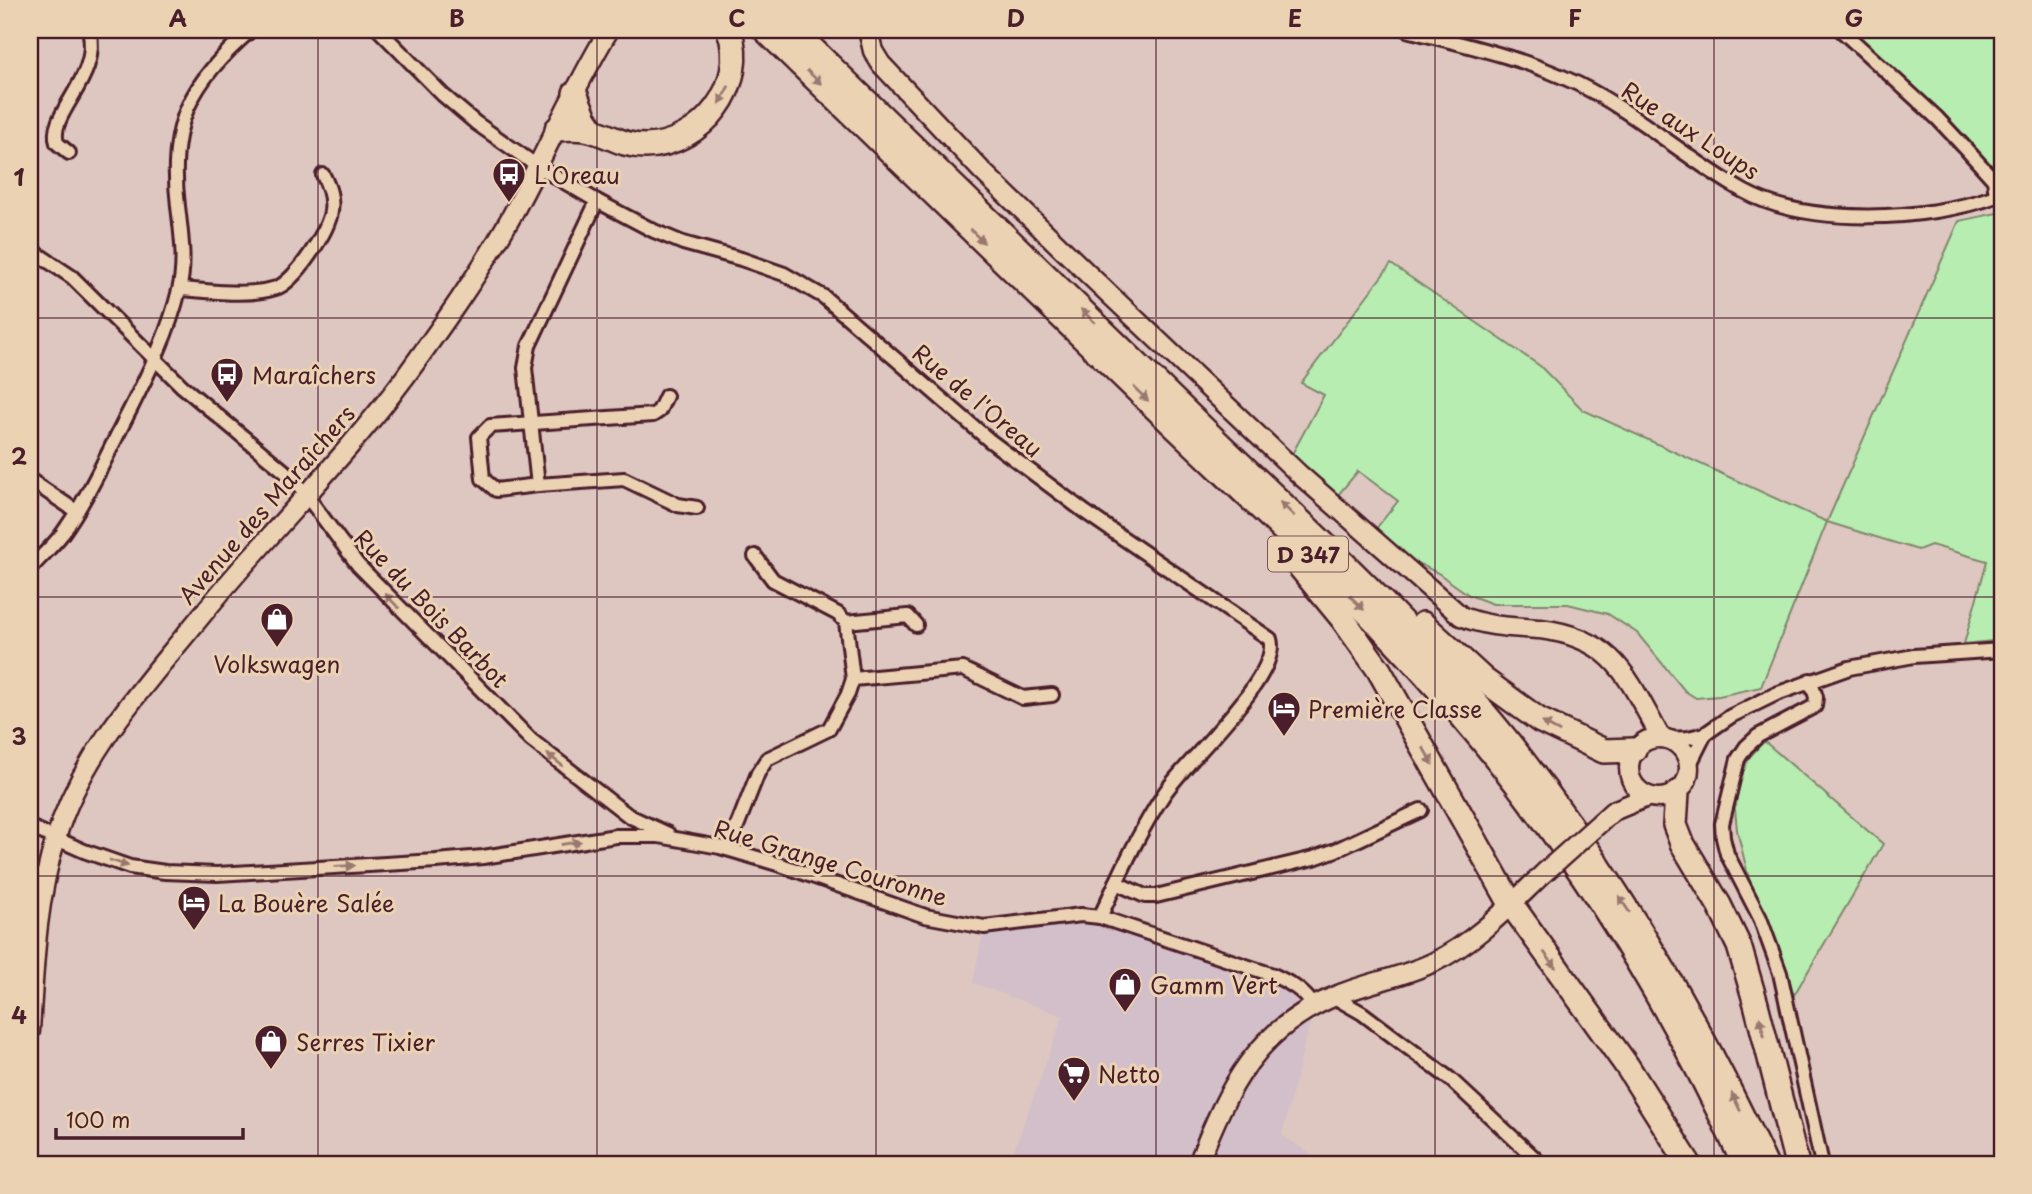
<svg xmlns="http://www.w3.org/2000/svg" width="2032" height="1194" viewBox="0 0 2032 1194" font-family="'Playpen Sans',sans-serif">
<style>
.built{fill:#d3bfc9}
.green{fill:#b7edb0;stroke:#80866e;stroke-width:2}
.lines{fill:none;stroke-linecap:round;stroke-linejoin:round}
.street-casing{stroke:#4a1f2b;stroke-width:18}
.secondary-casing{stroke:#4a1f2b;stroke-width:23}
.highway-casing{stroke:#4a1f2b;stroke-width:28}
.street{stroke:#ebd2b3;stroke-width:12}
.secondary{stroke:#ebd2b3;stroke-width:18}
.highway{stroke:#ebd2b3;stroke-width:23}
.secondary-bridge-casing{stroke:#4a1f2b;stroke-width:23;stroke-linecap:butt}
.secondary-bridge{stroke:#ebd2b3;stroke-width:18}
.oneway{fill:#9a786f}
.grid{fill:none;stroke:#4a1f2b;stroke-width:2;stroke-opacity:0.55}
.labels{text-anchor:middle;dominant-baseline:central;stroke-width:6;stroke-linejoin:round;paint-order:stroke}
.shield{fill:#ebd2b3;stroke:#7a5554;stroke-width:2}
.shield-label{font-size:21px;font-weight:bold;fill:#4a1f2b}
.street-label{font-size:23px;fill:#4a1f2b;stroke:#ebd2b3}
.poi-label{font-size:23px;fill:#4a1f2b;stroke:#ebd2b3;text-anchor:start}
.neatline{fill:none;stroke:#4a1f2b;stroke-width:2.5}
.grid-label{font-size:23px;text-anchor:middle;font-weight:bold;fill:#4a1f2b}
</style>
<rect width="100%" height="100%" fill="#ddc7c0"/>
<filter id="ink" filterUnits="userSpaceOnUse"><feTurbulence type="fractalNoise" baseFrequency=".0143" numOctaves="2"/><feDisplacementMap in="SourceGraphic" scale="14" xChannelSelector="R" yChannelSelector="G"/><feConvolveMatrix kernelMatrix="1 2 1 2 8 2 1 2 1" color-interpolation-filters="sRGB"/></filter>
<g filter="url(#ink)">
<!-- built -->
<polygon class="built" points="1081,915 1256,969 1314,1006 1282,1135 1325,1164 1009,1164 1063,1016 973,983 984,927"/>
<!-- green -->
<g class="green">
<polygon points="1850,30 2002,30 2002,180 1940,112"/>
<polygon points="2002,212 2002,640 1964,644 1987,561 1931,545 1918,550 1827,522 1761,687 1719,696 1696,698 1685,691 1637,633 1608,614 1568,604 1493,604 1469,595 1438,573 1407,558 1375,530 1398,501 1358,471 1333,501 1291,456 1324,395 1301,383 1391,264 1540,366 1583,410 1827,522 1959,221"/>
<polygon points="1764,741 1883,844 1794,995 1779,946 1749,879 1737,830 1735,809 1740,780 1748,759"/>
</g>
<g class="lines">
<defs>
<g id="street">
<path d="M 379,30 L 443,95 L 476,123 L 537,166 L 597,201 L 654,231 L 683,243 L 741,259 L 784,274 L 824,297 L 989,440 L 1085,512 L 1270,639 C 1282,676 1185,761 1164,794 C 1138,833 1120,875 1100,917"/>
<path d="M 1407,30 C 1465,45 1524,58 1578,84 C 1637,113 1686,159 1743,191 C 1808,227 1928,221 1996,196 L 2002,198"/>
<polyline points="1841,30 1937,118 1966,149 1994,180 1996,196"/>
<path d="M 69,153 L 57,143 C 47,113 102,78 89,30"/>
<polyline points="597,201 529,346 525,368 538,485 624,479 678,505 697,508"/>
<polyline points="30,249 72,277 182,386 295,480 358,565 531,740 629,816 668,834"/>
<path d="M 180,289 C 211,291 246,297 276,288 C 295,282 329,230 331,211 C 333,198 329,187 323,175"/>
<polyline points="30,480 76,511"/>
<polyline points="538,485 496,490 483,479 479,437 490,426 653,415 659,411 666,396"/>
<path d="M 30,569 C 40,557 53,546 62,534 C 90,495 109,450 131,408 C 150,370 169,332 179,290 C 186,263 181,233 178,206 C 168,124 190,83 251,30"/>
<polyline points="846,622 908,616 916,625"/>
<polyline points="853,679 963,669 1023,698 1052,695"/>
<polyline points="1810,680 1816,697 1815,706 1758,736 1746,747 1738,759 1722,824 1723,838 1727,854 1760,918 1780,973 1822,1164"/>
<polyline points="1668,739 1688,738 1705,734 1731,716 1776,694 1849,668 1914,656 2002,650"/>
<polyline points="1689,766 1705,734"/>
<path d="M 30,827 L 84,851 L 130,867 L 165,872 L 217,874 L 436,861 L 483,857 L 616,836 L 659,836 L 720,847 L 781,865 L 925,916 L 984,927 L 1081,915 L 1100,917 L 1273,975 C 1290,983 1303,990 1314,1006"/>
<polyline points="728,849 758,773 767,759 829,729 848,694 853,679 846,622 838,614 773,580 755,556"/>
<polyline points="1116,883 1145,896 1156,896 1314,858 1336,850 1421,810"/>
<polyline points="1337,995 1341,1001 1362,1013 1450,1079 1541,1164"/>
</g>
<g id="secondary">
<path d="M 868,30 L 873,51 L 881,64 L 983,172 L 1088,274 L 1300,475 L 1461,616 C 1486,627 1513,627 1540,629 C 1616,638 1628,679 1661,738"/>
<circle cx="1659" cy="768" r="30"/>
<polyline points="1602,821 1613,811 1647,797"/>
<path d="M 30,1031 C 34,966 36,901 56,838 C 78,764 130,702 178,644 C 204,613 228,582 255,553 C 306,495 359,439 405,377 C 442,326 479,274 510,219 C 544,157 572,91 609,30"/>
<path d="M 1198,1164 C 1228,1087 1257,1027 1338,995 C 1370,982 1403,977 1434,962 C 1476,942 1511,904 1545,872"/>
</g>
<g id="highway">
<path d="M 765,30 C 892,153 1019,276 1146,399 C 1239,489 1335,575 1422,671 C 1555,817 1662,985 1744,1164"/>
<path d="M 793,30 C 930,163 1068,297 1205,430 C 1309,530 1416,627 1506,739 C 1610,870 1695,1013 1765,1164"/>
<polyline points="575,93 585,118 594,131"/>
<path d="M 557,129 C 569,128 582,127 594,131 C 612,137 624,146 645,146 C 702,145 749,85 729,30"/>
<polyline points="1286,550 1342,618 1379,670 1511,904 1627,1066 1689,1164"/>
<polyline points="1423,624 1484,680 1539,720 1604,751 1634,750"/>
<polyline points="1677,793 1675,825 1682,843 1719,905 1739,946 1756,1004 1797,1164"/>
</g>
</defs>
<!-- street casing -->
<use href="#street" class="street-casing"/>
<!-- secondary casing -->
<use href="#secondary" class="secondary-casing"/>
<!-- highway casing -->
<use href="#highway" class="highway-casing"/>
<!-- street -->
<use href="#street" class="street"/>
<!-- secondary -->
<use href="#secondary" class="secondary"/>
<!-- highway -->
<use href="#highway" class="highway"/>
<defs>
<polyline id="secondary-bridge" points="1545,872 1602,821"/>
</defs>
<!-- secondary-bridge casing -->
<use href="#secondary-bridge" class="secondary-bridge-casing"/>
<!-- secondary-bridge -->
<use href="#secondary-bridge" class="secondary-bridge"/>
</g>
<!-- one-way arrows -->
<defs><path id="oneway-solid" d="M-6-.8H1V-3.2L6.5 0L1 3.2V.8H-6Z" transform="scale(1.75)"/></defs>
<g class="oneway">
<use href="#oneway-solid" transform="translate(814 77) rotate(44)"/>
<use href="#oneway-solid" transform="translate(724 95) rotate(118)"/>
<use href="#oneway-solid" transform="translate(977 236) rotate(44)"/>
<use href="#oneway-solid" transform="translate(1088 316) rotate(-136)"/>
<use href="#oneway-solid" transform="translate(1141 394) rotate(44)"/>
<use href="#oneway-solid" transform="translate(1287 509) rotate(-136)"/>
<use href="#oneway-solid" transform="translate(392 601) rotate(-134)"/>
<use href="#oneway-solid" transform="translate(1357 603) rotate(45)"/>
<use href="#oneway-solid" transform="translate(1551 727) rotate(-151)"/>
<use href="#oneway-solid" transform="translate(1428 756) rotate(61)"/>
<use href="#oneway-solid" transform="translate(555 760) rotate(-142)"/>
<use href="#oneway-solid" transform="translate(571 843) rotate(-9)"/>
<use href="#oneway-solid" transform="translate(119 863) rotate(18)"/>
<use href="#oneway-solid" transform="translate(345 866) rotate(-2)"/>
<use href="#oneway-solid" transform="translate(1624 904) rotate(-123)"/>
<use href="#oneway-solid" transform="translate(1550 960) rotate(53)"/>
<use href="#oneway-solid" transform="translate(1762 1027) rotate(-104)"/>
<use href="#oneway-solid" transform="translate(1736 1102) rotate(-116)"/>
</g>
</g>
<!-- grid -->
<path class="grid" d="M 318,30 L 318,1164M 597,30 L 597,1164M 876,30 L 876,1164M 1156,30 L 1156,1164M 1435,30 L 1435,1164M 1714,30 L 1714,1164M 30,318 L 2002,318M 30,597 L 2002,597M 30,876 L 2002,876"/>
<!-- icons -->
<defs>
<symbol id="bus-pin" viewBox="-11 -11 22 30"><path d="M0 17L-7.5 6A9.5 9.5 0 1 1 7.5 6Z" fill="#4a1f2b" stroke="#ebd2b3"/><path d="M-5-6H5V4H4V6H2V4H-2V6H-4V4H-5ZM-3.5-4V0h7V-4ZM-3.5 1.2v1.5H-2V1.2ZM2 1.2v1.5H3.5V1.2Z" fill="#fff"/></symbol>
<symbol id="shop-pin" viewBox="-11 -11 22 30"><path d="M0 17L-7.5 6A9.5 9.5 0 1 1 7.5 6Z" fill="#4a1f2b" stroke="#ebd2b3"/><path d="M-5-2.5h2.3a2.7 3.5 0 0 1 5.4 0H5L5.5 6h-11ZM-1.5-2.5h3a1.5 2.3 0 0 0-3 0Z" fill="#fff"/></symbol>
<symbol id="hotel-pin" viewBox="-11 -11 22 30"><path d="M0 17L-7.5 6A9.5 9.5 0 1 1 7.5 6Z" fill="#4a1f2b" stroke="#ebd2b3"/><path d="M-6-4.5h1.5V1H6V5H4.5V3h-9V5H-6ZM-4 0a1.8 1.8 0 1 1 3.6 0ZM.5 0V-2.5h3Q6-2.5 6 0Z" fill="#fff"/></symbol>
<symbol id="supermarket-pin" viewBox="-11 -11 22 30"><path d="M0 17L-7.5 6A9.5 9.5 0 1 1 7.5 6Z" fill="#4a1f2b" stroke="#ebd2b3"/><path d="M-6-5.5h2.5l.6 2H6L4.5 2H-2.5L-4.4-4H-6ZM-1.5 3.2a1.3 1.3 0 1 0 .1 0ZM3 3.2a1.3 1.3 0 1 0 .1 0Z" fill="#fff"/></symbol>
</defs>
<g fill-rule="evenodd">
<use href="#bus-pin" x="490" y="155" width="38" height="52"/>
<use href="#bus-pin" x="208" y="355" width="38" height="52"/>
<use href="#shop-pin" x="258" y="600" width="38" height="52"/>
<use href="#hotel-pin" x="1265" y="689" width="38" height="52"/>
<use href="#hotel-pin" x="175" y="883" width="38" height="52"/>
<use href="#shop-pin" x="1106" y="965" width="38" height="52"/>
<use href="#shop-pin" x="252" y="1022" width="38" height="52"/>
<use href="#supermarket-pin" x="1055" y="1054" width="38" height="52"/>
</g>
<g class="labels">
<!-- shield labels -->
<rect class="shield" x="1268" y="536.5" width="80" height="35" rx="5"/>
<g class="shield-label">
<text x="1308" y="554">D 347</text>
</g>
<!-- street labels -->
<g class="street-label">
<text transform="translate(1691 130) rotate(33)">Rue aux Loups</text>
<text transform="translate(978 400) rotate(40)">Rue de l'Oreau</text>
<text transform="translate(266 504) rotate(-49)">Avenue des Maraîchers</text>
<text transform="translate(432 608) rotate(46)">Rue du Bois Barbot</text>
<text transform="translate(831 862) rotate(17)">Rue Grange Couronne</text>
</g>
<!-- poi labels -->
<g class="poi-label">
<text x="534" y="174">L'Oreau</text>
<text x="252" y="374">Maraîchers</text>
<text x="277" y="663" text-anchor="middle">Volkswagen</text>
<text x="1308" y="708">Première Classe</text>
<text x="218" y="902">La Bouère Salée</text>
<text x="1150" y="984">Gamm Vert</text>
<text x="296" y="1041">Serres Tixier</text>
<text x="1098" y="1073">Netto</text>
</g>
</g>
<!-- margin -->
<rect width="2032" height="1194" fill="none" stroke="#ebd2b3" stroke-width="77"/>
<!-- scale -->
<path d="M56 1128v10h187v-10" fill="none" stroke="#4a1f2b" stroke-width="3.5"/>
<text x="66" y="1128" font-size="21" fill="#4a1f2b" stroke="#ebd2b3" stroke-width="5" paint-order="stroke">100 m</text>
<rect x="38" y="38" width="1956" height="1118" class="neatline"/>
<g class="grid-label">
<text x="178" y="27">A</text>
<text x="457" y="27">B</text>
<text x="737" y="27">C</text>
<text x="1016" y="27">D</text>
<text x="1295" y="27">E</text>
<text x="1575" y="27">F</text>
<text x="1854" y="27">G</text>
<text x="19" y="186">1</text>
<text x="19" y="465">2</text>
<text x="19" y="745">3</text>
<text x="19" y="1024">4</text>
</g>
</svg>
